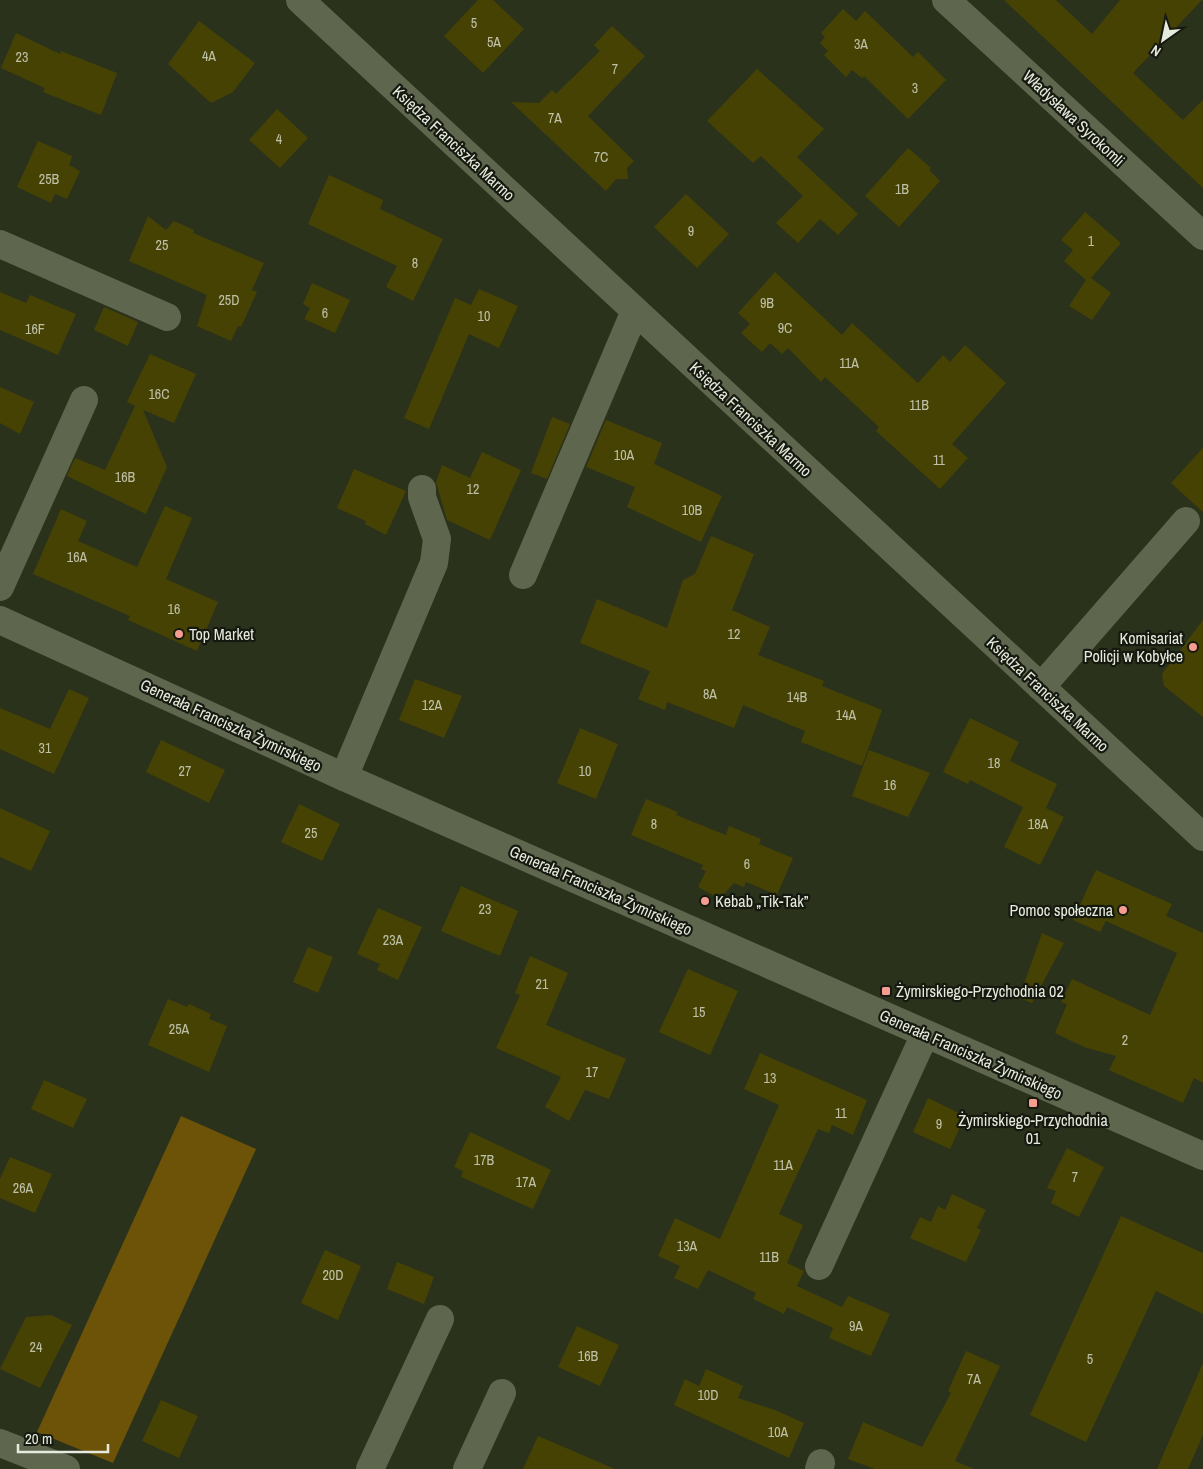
<svg xmlns="http://www.w3.org/2000/svg" width="1203" height="1469" viewBox="0 0 1203 1469" font-family="'Archivo Narrow',sans-serif">
<style>
.green{fill:#6d5308}
.building{fill:#464204}
.lines{fill:none;stroke-linecap:round;stroke-linejoin:round}
.minor{stroke:#5e664e;stroke-width:28}
.poi-dot{fill:#f59d90;stroke:#15190f;stroke-width:2}
.labels{text-anchor:middle;dominant-baseline:central;stroke-width:4.5;stroke-linejoin:round;paint-order:stroke}
.number-label{font-size:14px;fill:#bec1a7}
.street-label{font-size:16px;fill:#e6ebdd;stroke:#15190f}
.poi-label{font-size:16px;fill:#e6ebdd;stroke:#15190f;text-anchor:start}
</style>
<rect width="100%" height="100%" fill="#2b321c"/>
<!-- green -->
<polygon class="green" points="181,1116 256,1149 113,1463 37,1432"/>
<!-- building -->
<g class="building">
<polygon points="478,0 493,0 524,29 483,73 444,36"/>
<polygon points="1004,0 1056,0 1092,34 1120,0 1202,0 1133,73 1183,120 1203,100 1203,188"/>
<polygon points="843,9 856,21 865,11 913,57 918,52 946,80 908,119 864,76 862,78 852,70 846,77 824,55 828,51 820,43 825,37 821,33"/>
<polygon points="199,21 255,63 233,92 211,103 168,64"/>
<polygon points="612,26 645,56 588,116 634,161 627,168 628,179 616,179 606,191 511,102 539,103 552,90 556,94 600,51 594,45"/>
<polygon points="16,33 60,54 61,51 117,73 101,115 43,92 45,88 1,68"/>
<polygon points="757,69 824,129 797,157 858,214 838,235 820,219 798,243 776,223 803,196 761,156 753,163 707,121"/>
<polygon points="277,109 308,138 280,168 249,140"/>
<polygon points="38,141 72,156 69,165 80,171 67,199 55,194 51,203 17,187"/>
<polygon points="908,148 931,168 929,170 940,181 899,227 865,196"/>
<polygon points="329,175 383,200 380,209 443,239 413,301 386,287 397,266 308,224"/>
<polygon points="686,194 729,234 697,268 654,227"/>
<polygon points="1085,212 1121,243 1091,278 1111,293 1092,320 1069,306 1086,280 1064,261 1073,250 1061,240"/>
<polygon points="148,216 166,230 174,221 194,230 193,233 264,263 252,290 257,292 241,327 238,326 231,341 197,326 207,295 129,261"/>
<polygon points="775,272 842,335 852,323 918,383 943,355 950,362 965,345 1006,383 952,444 968,458 940,489 876,431 879,427 825,377 821,382 788,348 782,354 770,343 762,352 741,333 750,324 738,313"/>
<polygon points="312,283 350,300 335,333 304,319 310,308 303,304"/>
<polygon points="479,289 518,306 499,348 469,334 429,429 404,418 455,298 471,305"/>
<polygon points="0,292 26,303 30,295 76,314 58,355 0,330"/>
<polygon points="104,307 138,322 128,346 94,330"/>
<polygon points="150,354 196,374 174,423 143,410 167,467 146,514 67,476 75,458 105,470 135,406 127,402"/>
<polygon points="0,387 34,402 20,434 0,423"/>
<polygon points="552,417 570,424 547,479 531,473"/>
<polygon points="606,420 662,443 654,464 722,496 701,542 627,507 635,487 586,467"/>
<polygon points="1203,448 1203,512 1171,483"/>
<polygon points="482,452 521,470 490,540 447,520 436,482 442,465 470,478"/>
<polygon points="354,469 406,491 386,535 365,524 366,521 337,508"/>
<polygon points="165,506 192,518 166,579 218,602 197,651 128,620 130,616 33,574 61,509 87,521 78,541 137,567"/>
<polygon points="711,536 754,554 732,610 770,627 758,655 824,681 822,686 882,710 862,766 801,742 805,731 743,705 734,728 667,702 665,710 638,699 650,671 580,643 597,599 667,628 683,580 695,574"/>
<polygon points="1203,620 1203,717 1164,686 1162,674"/>
<polygon points="415,679 462,696 444,738 399,720"/>
<polygon points="69,689 89,698 54,774 0,749 0,708 50,729"/>
<polygon points="970,718 1019,742 1010,761 1057,784 1046,808 1064,817 1040,865 1004,847 1023,807 970,780 968,784 943,772"/>
<polygon points="580,728 618,744 596,799 557,783"/>
<polygon points="161,740 225,770 209,803 146,772"/>
<polygon points="869,750 930,773 908,817 852,796"/>
<polygon points="646,799 678,812 676,815 726,835 729,826 761,839 759,844 793,858 777,895 746,882 744,887 734,883 720,899 698,887 706,871 701,869 703,865 631,835"/>
<polygon points="299,804 340,824 322,861 281,842"/>
<polygon points="0,808 50,831 31,871 0,857"/>
<polygon points="1096,870 1172,904 1166,916 1203,933 1203,1083 1194,1078 1183,1103 1109,1070 1116,1056 1084,1047 1055,1033 1067,1004 1061,1002 1072,979 1150,1015 1177,953 1106,921 1100,932 1073,920"/>
<polygon points="461,886 518,911 500,956 441,931"/>
<polygon points="378,908 422,927 398,980 377,970 380,964 357,954"/>
<polygon points="1042,933 1064,943 1032,1003 1019,998"/>
<polygon points="308,947 333,957 318,993 293,982"/>
<polygon points="530,956 568,973 546,1025 626,1059 609,1099 585,1090 569,1121 545,1107 561,1077 496,1048 520,995 515,993"/>
<polygon points="688,969 738,991 710,1055 659,1032"/>
<polygon points="168,999 187,1007 189,1004 211,1014 209,1019 227,1026 209,1072 148,1045"/>
<polygon points="760,1053 867,1100 853,1135 832,1125 829,1133 818,1129 779,1214 803,1225 787,1263 804,1271 797,1286 842,1307 848,1296 890,1314 871,1356 829,1338 833,1328 787,1307 784,1314 753,1299 756,1293 708,1270 698,1289 674,1278 680,1266 658,1256 675,1218 720,1239 779,1105 744,1089"/>
<polygon points="44,1080 87,1099 73,1128 31,1109"/>
<polygon points="928,1098 965,1116 950,1149 913,1132"/>
<polygon points="470,1132 551,1170 533,1209 461,1177 463,1171 454,1167"/>
<polygon points="1067,1148 1104,1167 1079,1217 1051,1203 1056,1191 1047,1188"/>
<polygon points="10,1157 52,1174 35,1213 0,1198 0,1179"/>
<polygon points="952,1194 986,1210 977,1228 981,1230 966,1262 910,1238 920,1217 931,1222 938,1206 945,1210"/>
<polygon points="1121,1216 1203,1253 1203,1314 1156,1291 1086,1442 1030,1415"/>
<polygon points="325,1250 361,1266 338,1320 301,1303"/>
<polygon points="397,1262 434,1277 424,1304 387,1289"/>
<polygon points="51,1315 72,1325 40,1388 0,1369 26,1317"/>
<polygon points="577,1326 619,1345 600,1386 558,1367"/>
<polygon points="966,1351 1000,1366 955,1461 974,1469 875,1469 848,1459 863,1422 922,1447 951,1393 948,1391"/>
<polygon points="1203,1363 1203,1435 1188,1469 1157,1469"/>
<polygon points="706,1369 743,1386 738,1398 775,1410 804,1423 789,1458 674,1405 685,1379 699,1386"/>
<polygon points="161,1400 198,1416 179,1458 142,1441"/>
<polygon points="538,1436 615,1469 523,1469"/>
</g>
<g class="lines">
<!-- minor -->
<g class="minor">
<polyline points="300,0 1203,837"/>
<polyline points="946,0 1203,236"/>
<polyline points="0,244 167,317"/>
<polyline points="523,575 635,311"/>
<polyline points="0,587 84,400"/>
<polyline points="0,620 344,777 1203,1156"/>
<polyline points="1041,687 1186,521"/>
<polyline points="344,777 434,563 437,539 422,497 422,489"/>
<polyline points="819,1266 925,1034"/>
<polyline points="0,1443 66,1469"/>
<polyline points="370,1469 440,1319"/>
<polyline points="467,1469 502,1393"/>
<polyline points="819,1469 821,1463"/>
</g>
</g>
<!-- markers -->
<g class="poi-dot">
<circle cx="179" cy="634" r="5"/>
<circle cx="1193" cy="647" r="5"/>
<circle cx="705" cy="901" r="5"/>
<circle cx="1123" cy="910" r="5"/>
<rect x="881" y="986" width="10" height="10" rx="2.5"/>
<rect x="1028" y="1098" width="10" height="10" rx="2.5"/>
</g>
<g class="labels">
<!-- number labels -->
<g class="number-label">
<text x="474" y="23">5</text>
<text x="494" y="42">5A</text>
<text x="861" y="44">3A</text>
<text x="209" y="56">4A</text>
<text x="22" y="57">23</text>
<text x="615" y="69">7</text>
<text x="915" y="88">3</text>
<text x="555" y="118">7A</text>
<text x="279" y="139">4</text>
<text x="601" y="157">7C</text>
<text x="49" y="179">25B</text>
<text x="902" y="189">1B</text>
<text x="691" y="231">9</text>
<text x="1091" y="241">1</text>
<text x="162" y="245">25</text>
<text x="415" y="263">8</text>
<text x="229" y="300">25D</text>
<text x="767" y="303">9B</text>
<text x="325" y="313">6</text>
<text x="484" y="316">10</text>
<text x="785" y="328">9C</text>
<text x="35" y="329">16F</text>
<text x="849" y="363">11A</text>
<text x="159" y="394">16C</text>
<text x="919" y="405">11B</text>
<text x="624" y="455">10A</text>
<text x="939" y="460">11</text>
<text x="125" y="477">16B</text>
<text x="473" y="489">12</text>
<text x="692" y="510">10B</text>
<text x="77" y="557">16A</text>
<text x="174" y="609">16</text>
<text x="734" y="634">12</text>
<text x="710" y="694">8A</text>
<text x="797" y="697">14B</text>
<text x="432" y="705">12A</text>
<text x="846" y="715">14A</text>
<text x="45" y="748">31</text>
<text x="994" y="763">18</text>
<text x="185" y="771">27</text>
<text x="585" y="771">10</text>
<text x="890" y="785">16</text>
<text x="654" y="824">8</text>
<text x="1038" y="824">18A</text>
<text x="311" y="833">25</text>
<text x="747" y="864">6</text>
<text x="485" y="909">23</text>
<text x="393" y="940">23A</text>
<text x="542" y="984">21</text>
<text x="699" y="1012">15</text>
<text x="179" y="1029">25A</text>
<text x="1125" y="1040">2</text>
<text x="592" y="1072">17</text>
<text x="770" y="1078">13</text>
<text x="841" y="1113">11</text>
<text x="939" y="1124">9</text>
<text x="484" y="1160">17B</text>
<text x="783" y="1165">11A</text>
<text x="1075" y="1177">7</text>
<text x="526" y="1182">17A</text>
<text x="23" y="1188">26A</text>
<text x="687" y="1246">13A</text>
<text x="769" y="1257">11B</text>
<text x="333" y="1275">20D</text>
<text x="856" y="1326">9A</text>
<text x="36" y="1347">24</text>
<text x="588" y="1356">16B</text>
<text x="1090" y="1359">5</text>
<text x="974" y="1379">7A</text>
<text x="708" y="1395">10D</text>
<text x="778" y="1432">10A</text>
</g>
<!-- street labels -->
<g class="street-label">
<text transform="translate(1074 118) rotate(43)">Władysława Syrokomli</text>
<text transform="translate(454 143) rotate(43)">Księdza Franciszka Marmo</text>
<text transform="translate(751 419) rotate(43)">Księdza Franciszka Marmo</text>
<text transform="translate(1048 694) rotate(43)">Księdza Franciszka Marmo</text>
<text transform="translate(231 725) rotate(25)">Generała Franciszka Żymirskiego</text>
<text transform="translate(601 890) rotate(24)">Generała Franciszka Żymirskiego</text>
<text transform="translate(971 1054) rotate(24)">Generała Franciszka Żymirskiego</text>
</g>
<!-- poi labels -->
<g class="poi-label">
<text x="189" y="634">Top Market</text>
<text x="1183" y="638" text-anchor="end">Komisariat<tspan x="1183" dy="18">Policji w Kobyłce</tspan></text>
<text x="715" y="901">Kebab „Tik-Tak”</text>
<text x="1113" y="910" text-anchor="end">Pomoc społeczna</text>
<text x="896" y="991">Żymirskiego-Przychodnia 02</text>
<text x="1033" y="1120" text-anchor="middle">Żymirskiego-Przychodnia<tspan x="1033" dy="18">01</tspan></text>
</g>
</g>
<!-- north arrow -->
<g transform="translate(1163 40) rotate(213)" stroke="#15190f" stroke-width="4" paint-order="stroke">
<path d="M0-4L9 19L0 12L-9 19Z" fill="#e6ebdd"/>
<text y="-8" font-size="14" font-weight="bold" text-anchor="middle" fill="#e6ebdd">N</text>
</g>
<!-- scale -->
<path d="M18 1444v8h90v-8" fill="none" stroke="#e6ebdd" stroke-width="2.5"/>
<text x="25" y="1444" font-size="15" fill="#e6ebdd" stroke="#15190f" stroke-width="4" paint-order="stroke">20 m</text>
</svg>
